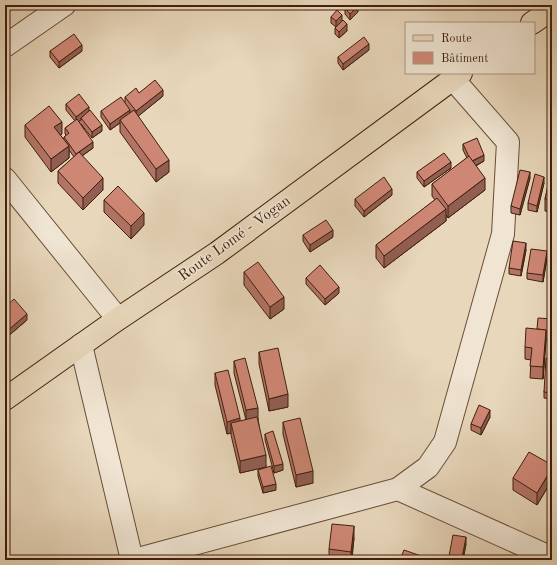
<svg xmlns="http://www.w3.org/2000/svg" width="557" height="565" viewBox="0 0 557 565" font-family="'Old Standard TT',serif">
<style>
.lines{fill:none;stroke-linecap:round;stroke-linejoin:round}
.minor-casing{stroke:#6a4d38;stroke-width:24}
.major-casing{stroke:#401f0d;stroke-width:24}
.minor{stroke:#f0e5d3;stroke-width:22}
.major{stroke:#e8d7bb;stroke-width:22}
.wall{fill:#b27465;stroke:#401f0d}
.shaded-wall{fill:#915e52;stroke:#401f0d}
.building{fill:#cf8775;stroke:#401f0d}
.labels{text-anchor:middle;dominant-baseline:central;stroke-width:3;stroke-linejoin:round;paint-order:stroke}
.street-label{font-size:15px;fill:#401f0d;stroke:#f0e5d3}
</style>
<rect width="100%" height="100%" fill="#e8d7bb"/>
<filter id="stains"><feTurbulence type="fractalNoise" baseFrequency=".005" numOctaves="4"/><feColorMatrix values="0 0 0 0 .2 0 0 0 0 .09 0 0 0 0 .02 0 0 0 .5 -.17"/></filter>
<radialGradient id="worn" r=".72"><stop offset=".6" stop-color="#630" stop-opacity="0"/><stop offset="1" stop-color="#630" stop-opacity=".3"/></radialGradient>
<g class="lines">
<defs>
<g id="minor">
<polyline points="5,46 64,5"/>
<polyline points="5,179 118,319"/>
<polyline points="81,345 132,560"/>
<polyline points="398,489 552,558"/>
<polyline points="134,560 398,489 428,467 445,442 503,234 508,142 453,79"/>
</g>
<g id="major">
<polyline points="532,23 552,9"/>
<polyline points="5,399 118,319 217,253 461,73"/>
</g>
</defs>
<!-- minor casing -->
<use href="#minor" class="minor-casing"/>
<!-- major casing -->
<use href="#major" class="major-casing"/>
<!-- minor -->
<use href="#minor" class="minor"/>
<!-- major -->
<use href="#major" class="major"/>
</g>
<!-- wall -->
<g class="wall">
<polygon points="5,5 10,5 9,22 5,21"/>
<polygon points="345,8 358,12 350,20 345,14"/>
<polygon points="331,17 342,21 347,31 339,38 335,34 335,28 336,27 331,23"/>
<polygon points="369,50 343,70 338,63 338,57"/>
<polygon points="50,51 82,51 59,68 50,57"/>
<polygon points="139,93 163,96 138,116 169,172 156,182 120,132 120,123 110,130 101,117 101,111 125,102 125,97"/>
<polygon points="66,104 89,111 102,131 92,138 81,124 93,148 82,156 103,190 83,210 58,183 58,171 74,157 69,150 69,158 51,172 25,137 25,125 62,134 60,135 64,139 64,137 66,135 65,134 65,128 75,121 66,110"/>
<polygon points="463,144 484,161 476,166 485,190 448,218 446,215 446,221 384,268 376,258 376,245 435,200 432,196 432,184 467,158 463,150"/>
<polygon points="451,168 424,187 417,178 417,172"/>
<polygon points="552,171 552,212 545,211 545,199"/>
<polygon points="530,178 520,215 511,213 511,206"/>
<polygon points="544,183 537,212 528,210 528,203"/>
<polygon points="392,195 364,217 355,206 355,199"/>
<polygon points="104,200 144,225 131,239 104,212"/>
<polygon points="303,235 333,237 310,252 303,241"/>
<polygon points="526,250 521,276 509,274 509,268"/>
<polygon points="547,258 543,282 527,279 527,273"/>
<polygon points="244,272 284,309 270,319 244,285"/>
<polygon points="306,278 339,293 325,305 306,284"/>
<polygon points="5,307 27,320 6,338 5,337"/>
<polygon points="552,319 552,339 546,339 543,379 530,378 531,360 525,359 525,347 537,329"/>
<polygon points="259,352 288,407 269,411 259,364"/>
<polygon points="552,358 552,399 544,398 544,392"/>
<polygon points="234,361 258,419 266,467 240,473 231,435 231,433 227,434 215,385 215,373 240,421 246,420 234,373"/>
<polygon points="490,417 481,435 471,430 471,424"/>
<polygon points="283,422 313,483 296,487 283,434"/>
<polygon points="265,434 283,470 274,473 265,440"/>
<polygon points="552,465 552,480 537,505 513,490 513,478"/>
<polygon points="258,470 276,490 263,493 258,476"/>
<polygon points="354,538 352,560 329,560 329,549"/>
<polygon points="466,544 463,560 449,560 449,556"/>
</g>
<!-- shaded-wall -->
<g class="shaded-wall">
<polygon points="358,6 358,12 350,20 350,14"/>
<polygon points="342,15 342,21 336,28 336,21"/>
<polygon points="347,24 347,31 339,38 339,32"/>
<polygon points="369,44 369,50 343,70 343,64"/>
<polygon points="82,45 82,51 59,68 59,62"/>
<polygon points="163,90 163,96 136,118 136,111"/>
<polygon points="89,107 89,113 81,118 81,120 76,123 76,117"/>
<polygon points="130,110 130,117 120,120 120,123 110,130 110,124"/>
<polygon points="62,122 62,134 54,139 54,127"/>
<polygon points="102,125 102,131 92,138 92,132"/>
<polygon points="93,142 93,148 76,160 76,154"/>
<polygon points="69,146 69,158 51,172 51,159"/>
<polygon points="484,155 484,161 471,168 471,162"/>
<polygon points="169,160 169,172 156,182 156,169"/>
<polygon points="451,162 451,168 424,187 424,181"/>
<polygon points="530,172 530,178 520,215 520,209"/>
<polygon points="544,177 544,183 537,212 537,206"/>
<polygon points="103,178 103,190 83,210 83,198"/>
<polygon points="485,178 485,190 448,218 448,206"/>
<polygon points="392,189 392,195 364,217 364,211"/>
<polygon points="446,209 446,221 384,268 384,256"/>
<polygon points="144,213 144,225 131,239 131,226"/>
<polygon points="333,230 333,237 310,252 310,245"/>
<polygon points="526,243 526,250 521,276 521,270"/>
<polygon points="547,251 547,258 543,282 543,275"/>
<polygon points="339,287 339,293 325,305 325,299"/>
<polygon points="284,297 284,309 270,319 270,307"/>
<polygon points="27,314 27,320 6,338 6,332"/>
<polygon points="546,330 546,342 543,379 543,367"/>
<polygon points="288,394 288,407 269,411 269,399"/>
<polygon points="258,408 258,420 246,423 246,410"/>
<polygon points="490,410 490,417 481,435 481,428"/>
<polygon points="240,418 240,430 231,423 231,433 227,434 227,422"/>
<polygon points="266,455 266,467 240,473 240,461"/>
<polygon points="283,464 283,470 274,473 274,466"/>
<polygon points="552,468 552,480 537,505 537,493"/>
<polygon points="313,471 313,483 296,487 296,475"/>
<polygon points="276,484 276,490 263,493 263,487"/>
<polygon points="354,526 354,538 351,560 351,552"/>
<polygon points="466,537 466,544 463,560 462,560"/>
</g>
<!-- building -->
<g class="building">
<polygon points="5,5 10,5 9,15 5,15"/>
<polygon points="349,5 357,5 358,6 350,14 345,8"/>
<polygon points="337,10 342,15 336,21 331,17"/>
<polygon points="343,20 347,24 339,32 335,28"/>
<polygon points="74,34 82,45 59,62 50,51"/>
<polygon points="364,37 369,44 343,64 338,57"/>
<polygon points="155,80 163,90 136,111 125,97 136,88 139,93"/>
<polygon points="79,94 89,107 76,117 66,104"/>
<polygon points="121,97 130,110 110,124 101,111"/>
<polygon points="49,106 62,122 54,127 69,146 51,159 25,125"/>
<polygon points="90,110 102,125 92,132 81,118"/>
<polygon points="134,110 169,160 156,169 120,120"/>
<polygon points="77,119 93,142 76,154 64,137 69,133 65,128"/>
<polygon points="477,138 484,155 472,161 469,157 463,144"/>
<polygon points="79,152 103,178 83,198 58,171"/>
<polygon points="444,153 451,162 424,181 417,172"/>
<polygon points="469,156 485,178 448,206 432,184"/>
<polygon points="520,170 530,172 520,209 511,206"/>
<polygon points="551,171 552,171 552,200 545,199"/>
<polygon points="535,174 544,177 537,206 528,203"/>
<polygon points="384,177 392,189 364,211 355,199"/>
<polygon points="118,186 144,213 131,226 104,200"/>
<polygon points="437,198 446,209 384,256 376,245"/>
<polygon points="326,220 333,230 310,245 303,235"/>
<polygon points="513,241 526,243 521,270 509,268"/>
<polygon points="531,249 547,251 543,275 527,273"/>
<polygon points="258,262 284,297 270,307 244,272"/>
<polygon points="320,265 339,287 325,299 306,278"/>
<polygon points="14,299 27,314 6,332 5,330 5,307"/>
<polygon points="538,318 552,319 552,333 546,332 546,330 537,329"/>
<polygon points="526,328 546,330 543,367 530,366 532,348 525,347"/>
<polygon points="278,348 288,394 269,399 259,352"/>
<polygon points="245,358 258,408 246,410 234,361"/>
<polygon points="546,358 552,358 552,393 544,392"/>
<polygon points="228,370 240,418 227,422 215,373"/>
<polygon points="479,405 490,410 481,428 471,424"/>
<polygon points="257,417 266,455 240,461 231,423"/>
<polygon points="300,418 313,471 296,475 283,422"/>
<polygon points="273,431 283,464 274,466 265,434"/>
<polygon points="529,452 552,465 552,468 537,493 513,478"/>
<polygon points="271,466 276,484 263,487 258,470"/>
<polygon points="332,524 354,526 351,552 329,549"/>
<polygon points="453,535 466,537 462,558 449,556"/>
<polygon points="404,550 424,557 423,560 400,560"/>
</g>
<g class="labels">
<!-- street labels -->
<g class="street-label">
<text transform="translate(235 239) rotate(-36)">Route Lomé - Vogan</text>
</g>
</g>
<!-- margin -->
<rect width="557" height="565" fill="none" stroke="#e8d7bb" stroke-width="20"/>
<rect x="6" y="6" width="545" height="553" fill="none" stroke="#401f0d" stroke-width="2"/>
<rect x="10" y="10" width="537" height="545" fill="none" stroke="#401f0d"/>
<!-- legend -->
<rect x="405" y="22" width="130" height="52" fill="#f0e5d3" stroke="#aa9684"/>
<rect x="413" y="35" width="20" height="6" fill="#e8d7bb" stroke="#aa9684"/>
<text x="441" y="42" font-size="12" fill="#401f0d">Route</text>
<rect x="413" y="52" width="20" height="12" fill="#cf8775" stroke="#aa9684"/>
<text x="441" y="62" font-size="12" fill="#401f0d">Bâtiment</text>
<rect width="100%" height="100%" filter="url(#stains)"/>
<rect width="100%" height="100%" fill="url(#worn)"/>
</svg>
